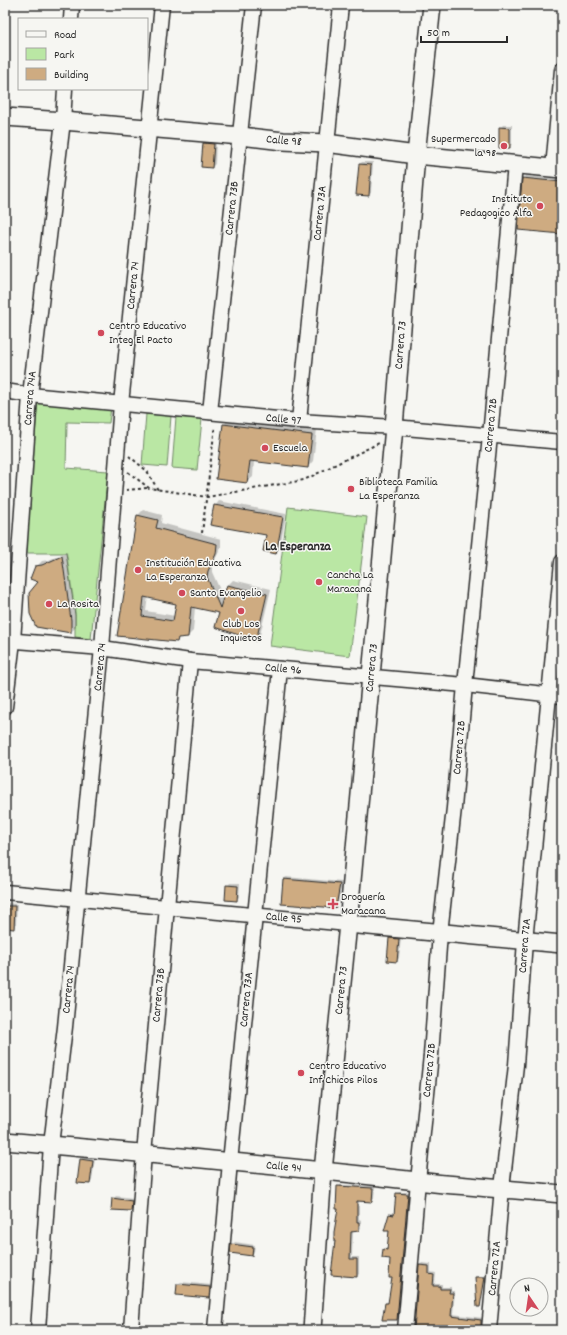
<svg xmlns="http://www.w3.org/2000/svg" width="567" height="1335" viewBox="0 0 567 1335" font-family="Dekko,sans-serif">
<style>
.green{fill:#bae7a4;stroke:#728968}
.shadow{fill:#0003;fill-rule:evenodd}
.building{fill:#ceab81;stroke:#2b2b2b;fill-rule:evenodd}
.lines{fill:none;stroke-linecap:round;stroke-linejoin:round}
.minor-casing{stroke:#2b2b2b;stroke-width:17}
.tertiary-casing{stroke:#2b2b2b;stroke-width:20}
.path{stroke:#2b2b2b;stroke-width:2;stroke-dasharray:3 3;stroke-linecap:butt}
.minor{stroke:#f6f6f2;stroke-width:14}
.tertiary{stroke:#f6f6f2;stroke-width:17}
.poi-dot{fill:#d1495b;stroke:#f6f6f2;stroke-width:1.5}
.labels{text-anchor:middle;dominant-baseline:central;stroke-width:3;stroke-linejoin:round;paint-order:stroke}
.poi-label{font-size:12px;fill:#2b2b2b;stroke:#f6f6f2;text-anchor:start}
.street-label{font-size:12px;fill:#2b2b2b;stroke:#f6f6f2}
.neighbourhood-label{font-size:13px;font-weight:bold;fill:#2b2b2b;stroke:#f6f6f2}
</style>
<rect width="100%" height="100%" fill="#f6f6f2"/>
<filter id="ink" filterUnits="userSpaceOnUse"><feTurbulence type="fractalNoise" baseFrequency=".025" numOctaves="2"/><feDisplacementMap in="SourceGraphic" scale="8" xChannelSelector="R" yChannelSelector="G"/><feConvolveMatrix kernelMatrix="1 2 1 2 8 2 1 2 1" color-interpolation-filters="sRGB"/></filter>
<g filter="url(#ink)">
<!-- green -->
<g class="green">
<polygon points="38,401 111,407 109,423 67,422 66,468 108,471 91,639 75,637 75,615 66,553 25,553"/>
<polygon points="146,414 171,416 167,467 142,465"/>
<polygon points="176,417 202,419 197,470 172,468"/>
<polygon points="288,507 367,517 350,656 270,646"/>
</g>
<!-- shadow -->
<g class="shadow">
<polygon points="503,125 512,125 512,144 509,147 500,128"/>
<polygon points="206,141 216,142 215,164 212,167 204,144"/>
<polygon points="362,162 373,162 371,193 368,195 360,164"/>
<polygon points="526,176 562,179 562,233 523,179"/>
<polygon points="230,419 317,429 313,461 308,467 254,461 253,477 247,482 224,424"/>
<polygon points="219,501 286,514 280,548 276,553 268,534 215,506"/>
<path d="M 143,510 L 162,515 L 161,523 L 221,539 L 221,548 L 212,565 L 212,572 L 224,599 L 228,585 L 233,580 L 271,589 L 260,635 L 255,640 L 220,613 L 195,607 L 193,631 L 188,636 L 180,636 L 176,641 L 119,635 L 138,515 ZM 148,596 L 177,603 L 175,616 L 146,611 Z"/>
<polygon points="67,552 76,613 76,627 71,632 39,581 36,567 42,561 49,560"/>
<polygon points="5,591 10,592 9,602 7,605 5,605"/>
<polygon points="286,877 342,882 338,903 335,906 284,880"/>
<polygon points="230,883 240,883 239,897 236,900 227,886"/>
<polygon points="6,903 17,904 16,925 14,928 5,927 5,904"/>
<polygon points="393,936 401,937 399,958 397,961 390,939"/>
<polygon points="83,1157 95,1158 92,1181 90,1183 81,1160"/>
<polygon points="340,1185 375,1186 374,1199 371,1201 359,1200 359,1219 361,1220 361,1228 359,1230 353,1231 352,1257 359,1257 359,1274 357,1276 332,1274 339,1208 338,1187"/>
<polygon points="399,1192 410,1192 399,1317 397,1319 386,1303 389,1301 393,1278 391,1258 384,1250 385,1248 388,1248 390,1230 389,1215 391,1213 395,1213 397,1194"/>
<polygon points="116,1196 134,1198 133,1207 131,1210 113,1199"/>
<polygon points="235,1242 255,1245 254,1252 251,1255 232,1245"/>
<polygon points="422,1263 431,1264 431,1272 436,1273 435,1284 442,1284 442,1287 451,1287 451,1291 455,1291 453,1314 483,1318 484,1330 415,1330 420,1265"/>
<polygon points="477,1276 486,1276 479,1306 476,1277"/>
<polygon points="181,1282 212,1285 212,1295 209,1297 178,1284"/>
</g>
<!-- building -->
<g class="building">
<polygon points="499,127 510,128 510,148 499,148"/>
<polygon points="203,143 214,144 212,168 201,167"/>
<polygon points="359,164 371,165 369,196 356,195"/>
<polygon points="522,178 562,182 562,234 518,230"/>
<polygon points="223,424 312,435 308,468 250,461 247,483 216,479"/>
<polygon points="214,505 283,517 276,554 263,551 266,535 210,525"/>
<path d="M 137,515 L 158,520 L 156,528 L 217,544 L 216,554 L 208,571 L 207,577 L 220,608 L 227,585 L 267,594 L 256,641 L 215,627 L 219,613 L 191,607 L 188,637 L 178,638 L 177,642 L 117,636 ZM 144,597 L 176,604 L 173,621 L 142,616 Z"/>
<polygon points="62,556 71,620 71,633 36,627 30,614 29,593 38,582 30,579 35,566 42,565"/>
<polygon points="283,879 340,884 336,907 332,909 324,907 281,904"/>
<polygon points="226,885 238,886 237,901 225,900"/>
<polygon points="5,906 15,906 14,929 5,928"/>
<polygon points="389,938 399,939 397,962 387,961"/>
<polygon points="80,1159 93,1161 90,1184 77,1183"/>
<polygon points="337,1186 373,1188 372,1202 357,1201 357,1222 359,1222 359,1231 351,1232 350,1259 357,1259 357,1277 331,1275 335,1241 334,1241 334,1232 338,1209 336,1209"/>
<polygon points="396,1193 408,1194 397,1320 382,1320 385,1303 388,1303 392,1278 389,1278 390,1259 382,1258 383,1249 387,1250 389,1231 384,1231 389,1214 394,1215"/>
<polygon points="112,1198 132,1201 131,1211 111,1210"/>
<polygon points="231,1244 253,1247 252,1256 230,1253"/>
<polygon points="419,1265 429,1266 429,1274 434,1275 433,1286 440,1286 440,1289 450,1289 449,1293 453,1293 451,1316 481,1320 481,1330 414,1330"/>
<polygon points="475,1277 485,1277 480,1307 477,1307"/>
<polygon points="177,1284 210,1287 209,1298 176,1295"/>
</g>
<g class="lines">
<defs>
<g id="minor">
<polyline points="71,19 72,5"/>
<polyline points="553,168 562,70"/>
<path id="s1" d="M 5,391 L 30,395 L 299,421 L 394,427 L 562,442"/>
<path id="s2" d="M 210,412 L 254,5"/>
<path id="s3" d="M 299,421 L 341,5"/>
<path id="s4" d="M 5,640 L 102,648 L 190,661 L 465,685 L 562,696"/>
<path id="s5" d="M 5,707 L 13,641 L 30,395 L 63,121 L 65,89"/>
<path id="s6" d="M 5,892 L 348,924"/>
<path id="s7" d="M 38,1330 L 51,1145 L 65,1027 L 102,648 L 121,404 L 162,5"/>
<path id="s8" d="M 131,1330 L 144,1153 L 190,661"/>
<path id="s9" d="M 215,1330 L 230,1162 L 280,669"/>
<path id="s10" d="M 405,1330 L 418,1181 L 431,1055 L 440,933 L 454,808 L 465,685 L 490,436 L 515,165"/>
<path id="s11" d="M 489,1330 L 502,1188 L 516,1065 L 525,941 L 562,562"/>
</g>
<g id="tertiary">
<path id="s12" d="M 5,117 L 63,121 L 241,136 L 283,141 L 326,143 L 416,155 L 562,169"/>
<polyline points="348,924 562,944"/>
<path id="s13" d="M 5,1141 C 143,1153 280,1166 417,1181 C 465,1187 514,1189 562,1194"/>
<path id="s14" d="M 312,1330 L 323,1171 L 348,924 L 394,427 L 416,155 L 432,5"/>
</g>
</defs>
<!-- minor casing -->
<use href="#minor" class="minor-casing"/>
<!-- tertiary casing -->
<use href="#tertiary" class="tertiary-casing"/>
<!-- path -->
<g class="path">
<polyline points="129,456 147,471 158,490"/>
<polyline points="128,472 149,488 207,497 304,480 379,443"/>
<polyline points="126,490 148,488"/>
<polyline points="202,533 215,426"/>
</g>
<!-- minor -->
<use href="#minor" class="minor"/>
<!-- tertiary -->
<use href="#tertiary" class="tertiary"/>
</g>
</g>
<!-- markers -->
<g class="poi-dot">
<circle cx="504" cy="146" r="4"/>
<circle cx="540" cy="206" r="4"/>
<circle cx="101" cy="333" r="4"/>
<circle cx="265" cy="448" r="4"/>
<circle cx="351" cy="489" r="4"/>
<circle cx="138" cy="570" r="4"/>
<circle cx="319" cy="582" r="4"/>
<circle cx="182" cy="593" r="4"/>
<circle cx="49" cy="604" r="4"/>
<circle cx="241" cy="611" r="4"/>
<path d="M331 898h4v4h4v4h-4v4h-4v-4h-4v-4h4z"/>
<circle cx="301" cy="1073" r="4"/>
</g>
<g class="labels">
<!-- poi labels -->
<g class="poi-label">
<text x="496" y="139" text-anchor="end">Supermercado<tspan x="496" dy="14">la 98</tspan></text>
<text x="532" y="199" text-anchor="end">Instituto<tspan x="532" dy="14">Pedagogico Alfa</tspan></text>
<text x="109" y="326">Centro Educativo<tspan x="109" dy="14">Integ El Pacto</tspan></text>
<text x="273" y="448">Escuela</text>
<text x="359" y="482">Biblioteca Familia<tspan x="359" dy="14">La Esperanza</tspan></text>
<text x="146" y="563">Institución Educativa<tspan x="146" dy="14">La Esperanza</tspan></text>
<text x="327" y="575">Cancha La<tspan x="327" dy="14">Maracana</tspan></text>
<text x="190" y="593">Santo Evangelio</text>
<text x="57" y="604">La Rosita</text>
<text x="241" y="624" text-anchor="middle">Club Los<tspan x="241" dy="14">Inquietos</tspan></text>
<text x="341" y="897">Droguería<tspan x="341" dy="14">Maracana</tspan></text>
<text x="309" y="1066">Centro Educativo<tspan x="309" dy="14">Inf Chicos Pilos</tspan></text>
</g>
<!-- street labels -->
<g class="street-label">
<text stroke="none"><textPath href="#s12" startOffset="280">Calle 98</textPath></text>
<text stroke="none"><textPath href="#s2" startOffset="205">Carrera 73B</textPath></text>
<text stroke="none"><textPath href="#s3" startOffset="209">Carrera 73A</textPath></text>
<text stroke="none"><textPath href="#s7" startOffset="1049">Carrera 74</textPath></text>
<text stroke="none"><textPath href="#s14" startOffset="989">Carrera 73</textPath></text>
<text stroke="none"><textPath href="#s5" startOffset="310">Carrera 74A</textPath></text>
<text stroke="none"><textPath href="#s1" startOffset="280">Calle 97</textPath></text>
<text stroke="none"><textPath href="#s10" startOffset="909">Carrera 72B</textPath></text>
<text stroke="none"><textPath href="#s7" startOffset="666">Carrera 74</textPath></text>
<text stroke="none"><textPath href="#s14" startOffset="665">Carrera 73</textPath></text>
<text stroke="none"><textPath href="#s4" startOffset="280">Calle 96</textPath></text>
<text stroke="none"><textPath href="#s10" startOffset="585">Carrera 72B</textPath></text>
<text stroke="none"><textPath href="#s6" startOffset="280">Calle 95</textPath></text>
<text stroke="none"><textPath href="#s11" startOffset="386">Carrera 72A</textPath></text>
<text stroke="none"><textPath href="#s7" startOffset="342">Carrera 74</textPath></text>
<text stroke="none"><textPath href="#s14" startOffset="341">Carrera 73</textPath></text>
<text stroke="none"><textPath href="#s8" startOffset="336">Carrera 73B</textPath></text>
<text stroke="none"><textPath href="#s9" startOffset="332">Carrera 73A</textPath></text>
<text stroke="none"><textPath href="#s10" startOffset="261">Carrera 72B</textPath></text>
<text stroke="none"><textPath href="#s13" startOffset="280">Calle 94</textPath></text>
<text stroke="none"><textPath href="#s11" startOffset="62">Carrera 72A</textPath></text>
</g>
<!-- neighbourhood labels -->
<g class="neighbourhood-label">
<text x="298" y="547">La Esperanza</text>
</g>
</g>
<!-- margin -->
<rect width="567" height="1335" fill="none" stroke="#f6f6f2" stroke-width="20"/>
<rect x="10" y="10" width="547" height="1315" fill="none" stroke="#2b2b2b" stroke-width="1.5" filter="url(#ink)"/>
<!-- legend -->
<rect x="18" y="18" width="130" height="72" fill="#f6f6f2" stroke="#a5a5a2"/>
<rect x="26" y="31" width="20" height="6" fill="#f6f6f2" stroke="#a5a5a2"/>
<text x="54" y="38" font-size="12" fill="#2b2b2b">Road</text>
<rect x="26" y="48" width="20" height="12" fill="#bae7a4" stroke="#a5a5a2"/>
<text x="54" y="58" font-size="12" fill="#2b2b2b">Park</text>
<rect x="26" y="68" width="20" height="12" fill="#ceab81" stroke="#a5a5a2"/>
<text x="54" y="78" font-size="12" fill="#2b2b2b">Building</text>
<!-- north arrow -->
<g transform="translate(529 1297) rotate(347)"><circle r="19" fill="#f6f6f2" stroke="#a5a5a2"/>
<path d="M0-3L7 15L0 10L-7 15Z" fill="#d1495b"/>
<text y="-6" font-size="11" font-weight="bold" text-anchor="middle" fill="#2b2b2b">N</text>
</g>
<!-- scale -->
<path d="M421 36v6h86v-6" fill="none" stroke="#2b2b2b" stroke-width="2"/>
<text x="427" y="36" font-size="12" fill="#2b2b2b" stroke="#f6f6f2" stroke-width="3" paint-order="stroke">50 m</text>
</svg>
